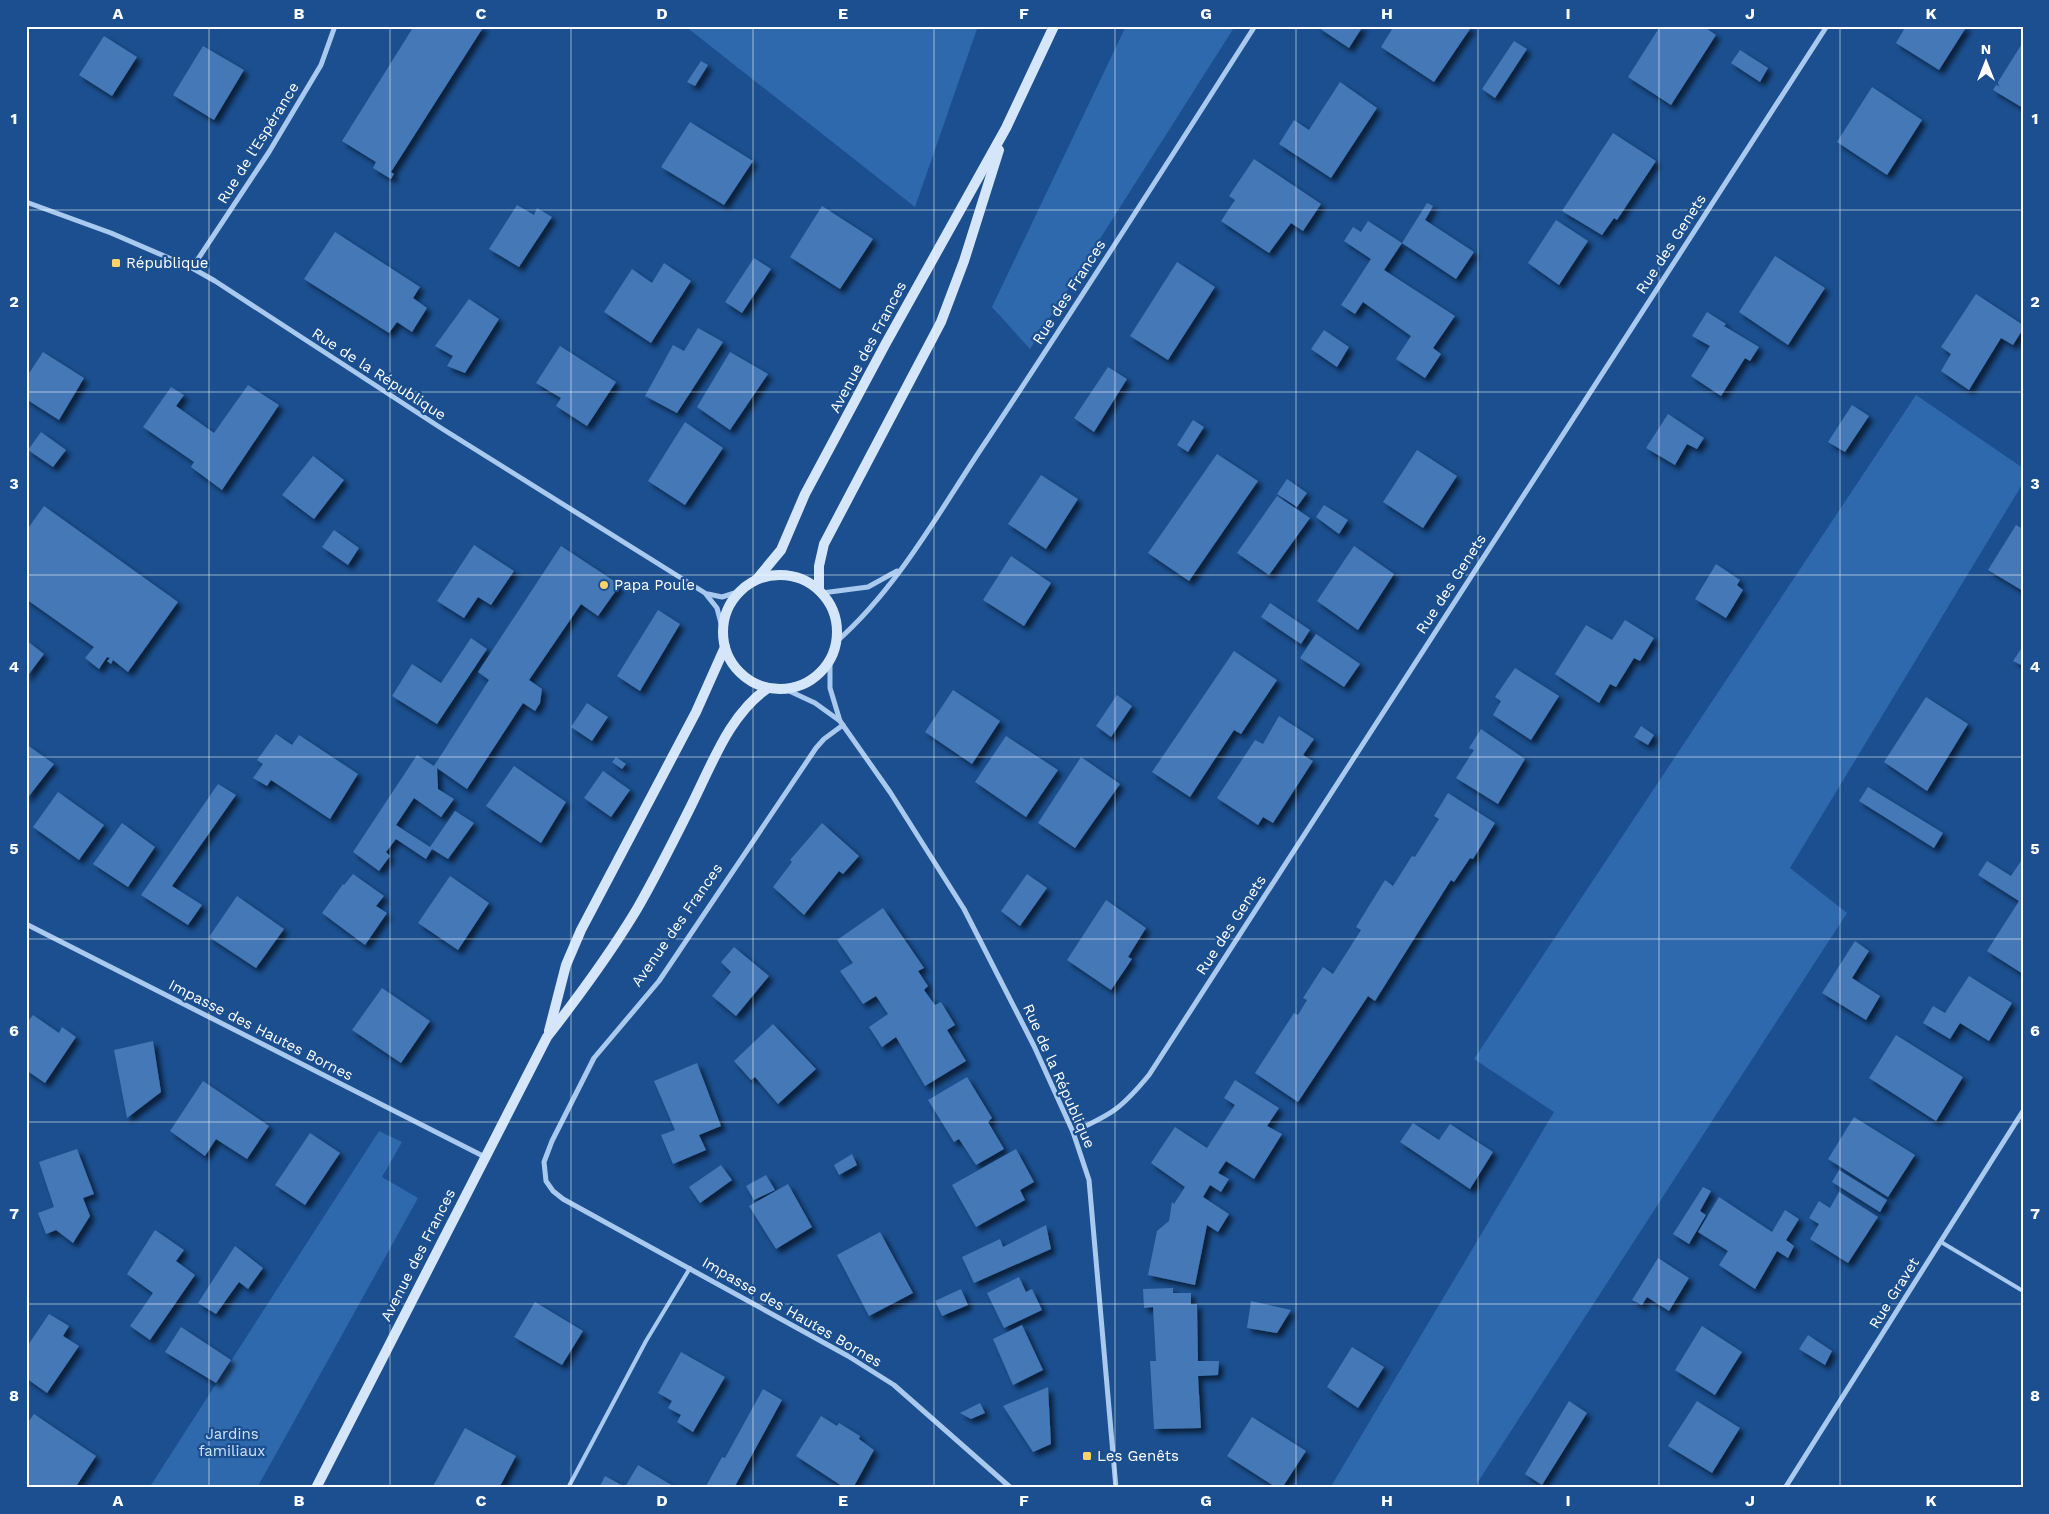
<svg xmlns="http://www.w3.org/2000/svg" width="2049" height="1514" viewBox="0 0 2049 1514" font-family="'Work Sans',sans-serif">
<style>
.green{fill:#2e69ad}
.building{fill:#4478b7;filter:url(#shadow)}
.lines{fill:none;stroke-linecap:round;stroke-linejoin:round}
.lane{stroke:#a9c9ee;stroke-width:4}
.street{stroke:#a9c9ee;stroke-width:5}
.secondary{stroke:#d6e6fa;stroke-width:10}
.grid{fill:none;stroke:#fff;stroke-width:1;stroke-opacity:0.55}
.poi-dot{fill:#ffd166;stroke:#1b4f8f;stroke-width:2}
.labels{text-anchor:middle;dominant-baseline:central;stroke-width:4.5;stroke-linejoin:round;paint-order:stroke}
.street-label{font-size:15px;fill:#fff;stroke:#1b4f8f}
.poi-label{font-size:15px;fill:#fff;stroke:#1b4f8f;text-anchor:start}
.park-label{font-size:15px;fill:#cfe3fa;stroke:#1b4f8f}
.neatline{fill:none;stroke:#fff;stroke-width:2}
.grid-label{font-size:16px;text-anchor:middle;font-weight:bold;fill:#fff}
</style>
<defs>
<filter id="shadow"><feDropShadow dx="4.5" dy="4.5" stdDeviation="2.5" flood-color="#0009"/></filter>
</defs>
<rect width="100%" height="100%" fill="#1b4f8f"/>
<!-- green -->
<g class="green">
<polygon points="685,26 978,26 915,207"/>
<polygon points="1126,26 1235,26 1030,349 992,307"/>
<polygon points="1916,395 2023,468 2023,483 1790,868 1847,913 1474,1488 1330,1488 1554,1112 1474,1059"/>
<polygon points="379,1131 402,1142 382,1177 418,1198 257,1488 149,1488"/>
</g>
<!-- building -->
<g class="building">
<polygon points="414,26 484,26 391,172 394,174 391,179 373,168 376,162 342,141"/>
<polygon points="1316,26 1363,26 1349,48"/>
<polygon points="1394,26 1472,26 1434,82 1381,47"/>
<polygon points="1657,26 1703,26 1716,35 1671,105 1628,77 1659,28"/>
<polygon points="1906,26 1967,26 1939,70 1896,43"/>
<polygon points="104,36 137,57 112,96 79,75"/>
<polygon points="1514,41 1527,49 1495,98 1482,89"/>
<polygon points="2023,42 2023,108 1993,90"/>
<polygon points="203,46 244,70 214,120 173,95"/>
<polygon points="1740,50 1768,68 1760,82 1731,63"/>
<polygon points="701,61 708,65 695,86 687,82"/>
<polygon points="1340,82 1377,108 1331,178 1279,144 1294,120 1309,130"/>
<polygon points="1872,87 1922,120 1887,175 1837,142"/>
<polygon points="690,122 753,161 724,205 661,167"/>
<polygon points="1613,133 1656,161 1617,220 1614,218 1602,235 1562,211"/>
<polygon points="1254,159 1321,204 1303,231 1291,223 1269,253 1221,221 1235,200 1229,196"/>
<polygon points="1427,203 1433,206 1425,220 1474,252 1456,279 1402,243"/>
<polygon points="517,205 534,215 537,208 552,217 519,267 489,249"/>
<polygon points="822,206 873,239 840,289 790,257"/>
<polygon points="1556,220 1588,241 1559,285 1528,263"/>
<polygon points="1368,221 1402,243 1384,270 1455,316 1433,348 1441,354 1425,378 1396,359 1411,336 1363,302 1355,314 1341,305 1371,259 1344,241 1353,227 1361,232"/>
<polygon points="335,232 420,287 413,298 427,308 412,332 397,322 389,333 304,279"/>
<polygon points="1775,256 1825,288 1788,345 1739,312"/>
<polygon points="754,258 771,269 742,313 725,302"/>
<polygon points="1177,262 1215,287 1168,360 1130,336"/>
<polygon points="664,263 691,281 651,343 604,312 632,269 652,283"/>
<polygon points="1976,294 2023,325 2023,329 2013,345 2001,338 1969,390 1941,371 1951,354 1941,347"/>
<polygon points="469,299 499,319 465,373 447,366 453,356 435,346"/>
<polygon points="1707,312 1726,324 1724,326 1759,347 1750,361 1745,358 1721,396 1691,376 1710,346 1692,336"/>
<polygon points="698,328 723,342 677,413 645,396 673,345 684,351"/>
<polygon points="1324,330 1349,347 1337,367 1311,349"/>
<polygon points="560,346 616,382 587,426 556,406 561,398 536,383"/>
<polygon points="43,352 84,378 59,420 26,399 26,378"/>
<polygon points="730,352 768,374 730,430 697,407"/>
<polygon points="1108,367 1127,379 1094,432 1074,418"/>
<polygon points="248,385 279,405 222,490 191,467 194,462 143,427 171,387 184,395 176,406 214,433"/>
<polygon points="1852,405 1869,416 1845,452 1828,442"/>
<polygon points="1668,414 1704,438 1697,449 1687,444 1675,465 1646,448"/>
<polygon points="1193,420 1204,427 1188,452 1177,445"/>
<polygon points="685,422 723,448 685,505 648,481"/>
<polygon points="41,432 66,450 53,467 28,450"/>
<polygon points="1417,450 1457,476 1423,528 1383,502"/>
<polygon points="1217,454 1258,481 1189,581 1148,553"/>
<polygon points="313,456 344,480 314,519 282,495"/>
<polygon points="1041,475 1078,499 1046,549 1008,524"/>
<polygon points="1287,479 1307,493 1297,507 1277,494"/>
<polygon points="1277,496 1310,518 1269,575 1237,553"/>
<polygon points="1324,505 1348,520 1339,534 1316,517"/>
<polygon points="44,506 178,602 128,672 113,660 111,664 107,661 110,658 107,657 99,669 85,658 94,647 26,599 26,531"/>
<polygon points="2016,525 2023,529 2023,591 1988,570"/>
<polygon points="334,530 359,548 348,565 322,547"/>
<polygon points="474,545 514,571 491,605 478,597 464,618 437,601"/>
<polygon points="561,546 620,585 598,616 581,604 529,680 542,689 540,703 535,711 523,703 467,789 437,768 438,789 454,799 441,817 414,798 396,825 430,847 455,811 474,823 448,859 432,849 426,859 396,839 386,852 390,856 379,871 353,852 417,755 434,766 489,680 478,672"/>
<polygon points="1354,546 1394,574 1358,630 1317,601"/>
<polygon points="1011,556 1051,583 1024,626 983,600"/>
<polygon points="1716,564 1740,580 1737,585 1743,590 1726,618 1695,599"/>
<polygon points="1270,603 1310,630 1301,644 1261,617"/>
<polygon points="658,610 680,624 640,691 617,676"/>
<polygon points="1625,620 1654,638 1640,661 1634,658 1616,687 1610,684 1599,703 1555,674 1586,625 1612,640"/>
<polygon points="1316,634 1360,664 1344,687 1300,658"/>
<polygon points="471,638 487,649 437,724 392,696 412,664 441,683"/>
<polygon points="26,640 44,654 26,678"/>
<polygon points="2023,646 2023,666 2013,661"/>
<polygon points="1234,651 1277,680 1241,734 1234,730 1190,797 1152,772"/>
<polygon points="1515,668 1559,696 1531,740 1493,715 1501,701 1495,697"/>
<polygon points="953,690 1000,721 972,764 925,732"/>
<polygon points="1117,695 1132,706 1111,737 1096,726"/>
<polygon points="1926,697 1968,724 1927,791 1884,762"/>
<polygon points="587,703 608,717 592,741 571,727"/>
<polygon points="1279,716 1314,739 1303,755 1313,761 1273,823 1263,817 1258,825 1217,798 1255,740 1263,744"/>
<polygon points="1641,726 1654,735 1648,745 1634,737"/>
<polygon points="1481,729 1525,759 1498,804 1456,778 1474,750 1469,748"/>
<polygon points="276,734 292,745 299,735 358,774 330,819 271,780 267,786 253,778 263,764 257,760"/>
<polygon points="1006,736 1058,770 1026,817 975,782"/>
<polygon points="26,744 54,764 26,800"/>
<polygon points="616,757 626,764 622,769 612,762"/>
<polygon points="1081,757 1120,784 1075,848 1038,823"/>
<polygon points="514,766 566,802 541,843 486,806"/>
<polygon points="603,771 630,790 611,817 584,798"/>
<polygon points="218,784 236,795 172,886 202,905 188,925 141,895"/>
<polygon points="1868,787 1943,833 1934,848 1859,801"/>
<polygon points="58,792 104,825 79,860 33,827"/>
<polygon points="1448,793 1495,823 1473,859 1470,858 1454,882 1451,880 1375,1001 1368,996 1298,1102 1255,1073 1294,1013 1298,1015 1307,1000 1303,998 1323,967 1333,974 1361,930 1356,927 1385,880 1393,886 1412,856 1415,857 1439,819 1434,816"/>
<polygon points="122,823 155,847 128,887 93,864"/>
<polygon points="822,823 859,856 843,874 839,871 804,915 773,887 792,862 790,860"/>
<polygon points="2023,858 2023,974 1987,951 2019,901 1978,875 1987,861 2011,876"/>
<polygon points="353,874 384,896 376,906 387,913 365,945 322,913 343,884 344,885"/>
<polygon points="1027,874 1047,888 1020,926 1001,911"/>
<polygon points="450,876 489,903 458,950 418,923"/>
<polygon points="237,896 284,929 256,968 209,937"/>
<polygon points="1106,900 1146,928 1128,957 1132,959 1111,990 1067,960"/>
<polygon points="883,908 924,968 918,971 928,986 924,990 935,1005 941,1002 955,1025 947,1030 966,1061 925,1086 896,1037 882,1047 869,1027 888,1014 876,996 863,1004 840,971 853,963 837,940"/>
<polygon points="1855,941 1869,951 1852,978 1880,996 1866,1020 1822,993"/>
<polygon points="734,947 769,976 736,1016 712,996 731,972 721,962"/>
<polygon points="1969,976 2012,1003 1989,1041 1960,1023 1950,1039 1923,1023 1933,1006 1945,1013"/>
<polygon points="382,988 430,1021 401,1063 352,1030"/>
<polygon points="33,1015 59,1033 62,1027 76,1037 45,1083 26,1070 26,1024"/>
<polygon points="773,1024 816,1069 778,1104 755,1077 751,1080 734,1061"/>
<polygon points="1896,1035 1963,1077 1936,1121 1869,1078"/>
<polygon points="153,1041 161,1092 127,1118 114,1050"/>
<polygon points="697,1063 721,1126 699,1135 706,1150 673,1164 661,1135 675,1130 654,1081"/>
<polygon points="967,1077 992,1118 988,1122 1004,1149 976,1165 959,1139 954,1142 928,1100"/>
<polygon points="1235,1080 1279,1108 1267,1126 1282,1134 1254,1179 1226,1161 1218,1173 1229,1179 1221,1192 1210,1185 1203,1197 1229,1214 1218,1232 1207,1225 1195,1285 1148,1275 1157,1231 1169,1221 1172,1202 1174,1204 1185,1187 1151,1163 1175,1127 1207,1148 1235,1105 1224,1098"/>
<polygon points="203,1081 269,1126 247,1159 216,1139 205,1156 170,1131"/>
<polygon points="1854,1117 1915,1155 1888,1197 1828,1159"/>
<polygon points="1413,1123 1439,1140 1450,1124 1493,1152 1470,1189 1400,1142"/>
<polygon points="310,1133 340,1153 305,1205 275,1185"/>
<polygon points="77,1149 94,1194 83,1198 90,1216 73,1243 56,1230 46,1234 38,1213 54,1207 39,1162"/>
<polygon points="1016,1149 1034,1182 1020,1190 1025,1200 976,1227 952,1185"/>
<polygon points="852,1154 857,1165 839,1175 834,1165"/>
<polygon points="721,1165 732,1180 700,1203 689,1187"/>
<polygon points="1839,1170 1887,1200 1880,1212 1832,1182"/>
<polygon points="766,1175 775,1190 754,1200 746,1186"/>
<polygon points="788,1184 812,1227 776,1249 749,1206"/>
<polygon points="1703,1187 1711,1191 1700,1211 1706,1215 1689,1244 1673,1234"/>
<polygon points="1839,1192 1878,1217 1848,1263 1810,1239 1819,1224 1809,1218 1819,1201 1830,1208"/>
<polygon points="1719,1197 1772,1232 1785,1210 1799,1219 1786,1240 1794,1246 1788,1258 1777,1251 1755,1289 1719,1265 1728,1251 1698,1232"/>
<polygon points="1046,1225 1051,1249 974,1283 962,1257 1000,1239 1003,1247"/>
<polygon points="155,1230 184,1250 176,1261 195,1275 150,1340 130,1326 153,1293 127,1274"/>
<polygon points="880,1232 913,1293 869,1316 837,1255"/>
<polygon points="235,1246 263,1268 248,1289 239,1282 216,1314 198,1303"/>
<polygon points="1658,1258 1689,1278 1669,1311 1647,1297 1642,1305 1632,1300"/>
<polygon points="1019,1277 1026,1292 1032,1289 1042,1310 1004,1328 987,1293"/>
<polygon points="1173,1288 1173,1293 1191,1293 1191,1304 1197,1304 1198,1361 1219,1361 1218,1375 1198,1376 1201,1428 1154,1429 1150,1361 1156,1361 1153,1307 1144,1308 1143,1289"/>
<polygon points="961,1289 968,1305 942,1316 935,1301"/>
<polygon points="1251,1301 1291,1310 1277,1333 1247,1328"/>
<polygon points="535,1302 583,1331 562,1365 514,1337"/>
<polygon points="49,1314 69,1326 63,1336 79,1346 47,1393 26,1378 26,1348"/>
<polygon points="1022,1325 1043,1370 1013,1385 993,1339"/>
<polygon points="1702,1326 1742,1352 1715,1395 1675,1370"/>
<polygon points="181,1327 231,1360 216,1383 165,1352"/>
<polygon points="1808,1335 1832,1351 1825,1365 1799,1349"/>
<polygon points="1352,1347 1384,1367 1358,1408 1327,1387"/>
<polygon points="681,1352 725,1377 693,1432 677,1422 681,1415 668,1408 672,1401 658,1393"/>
<polygon points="1048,1387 1051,1444 1033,1452 1003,1406"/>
<polygon points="763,1389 782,1400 734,1488 705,1488 722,1457 725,1458"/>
<polygon points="1569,1401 1587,1413 1542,1485 1525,1474"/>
<polygon points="1697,1401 1740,1428 1712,1473 1668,1446"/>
<polygon points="980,1403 985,1413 971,1419 960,1413"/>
<polygon points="34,1414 96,1456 75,1488 26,1488 26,1425"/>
<polygon points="821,1416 837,1426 839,1423 860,1436 859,1439 874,1450 853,1488 845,1488 796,1456"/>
<polygon points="1252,1417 1306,1451 1282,1488 1277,1488 1227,1456"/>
<polygon points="465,1428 516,1456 499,1488 432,1488"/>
<polygon points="638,1465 673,1486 672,1488 599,1488 605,1476 625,1487"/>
</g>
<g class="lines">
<!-- lane -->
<g class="lane">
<polyline points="1941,1242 2023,1291"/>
<polyline points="568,1488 646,1341 690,1268"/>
</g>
<!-- street -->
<g class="street">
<polyline points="26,202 111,233 192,268 215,281 441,428 705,593 717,608 723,631"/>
<polyline points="192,268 269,152 321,65 335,26"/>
<polyline points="822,593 868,587 897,571"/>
<polyline points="708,594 722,597 741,591"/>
<path d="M 836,642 C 898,588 940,510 985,443 C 1077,305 1166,165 1255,26"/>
<polyline points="830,658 830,688 840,721"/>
<polyline points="785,689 815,703 840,721 890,792 964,909 1034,1046 1073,1132 1089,1180 1116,1488"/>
<polyline points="843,725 824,739 816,748 659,981 594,1058 552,1141 544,1162 546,1181 553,1191 563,1199 848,1356 894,1385 1011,1488"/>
<polyline points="26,924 485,1157"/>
<path d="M 1073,1132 C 1112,1114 1121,1109 1149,1075 L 1827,26"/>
<polyline points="1785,1488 2023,1111"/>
</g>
<!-- secondary -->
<g class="secondary">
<circle cx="780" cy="632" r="57"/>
<polyline points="757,579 781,550 805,494 886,343 1006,128 1054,26"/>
<polyline points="819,590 819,566 824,544 941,322 964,261 999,150"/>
<polyline points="549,1031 566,965 581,930 696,712 725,647"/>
<path d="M 316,1488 L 547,1037 C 579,996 610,954 637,909 C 656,876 673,842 690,808 C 711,767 729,714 768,688"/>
</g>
</g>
<!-- grid -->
<path class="grid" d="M 209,26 L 209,1488M 390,26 L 390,1488M 571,26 L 571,1488M 753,26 L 753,1488M 934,26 L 934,1488M 1115,26 L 1115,1488M 1296,26 L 1296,1488M 1478,26 L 1478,1488M 1659,26 L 1659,1488M 1840,26 L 1840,1488M 26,210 L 2023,210M 26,392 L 2023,392M 26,575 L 2023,575M 26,757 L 2023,757M 26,939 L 2023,939M 26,1122 L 2023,1122M 26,1304 L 2023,1304"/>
<!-- markers -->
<g class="poi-dot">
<rect x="111" y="258" width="10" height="10" rx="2.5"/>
<circle cx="604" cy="585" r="5"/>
<rect x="1082" y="1451" width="10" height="10" rx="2.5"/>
</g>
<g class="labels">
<!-- street labels -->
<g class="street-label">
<text transform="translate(258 143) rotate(-58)">Rue de l'Espérance</text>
<text transform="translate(1671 244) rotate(-57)">Rue des Genets</text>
<text transform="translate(1069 292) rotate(-57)">Rue des Frances</text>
<text transform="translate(868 347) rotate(-62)">Avenue des Frances</text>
<text transform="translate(379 374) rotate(33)">Rue de la République</text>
<text transform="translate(1451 584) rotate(-57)">Rue des Genets</text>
<text transform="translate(677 925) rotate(-55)">Avenue des Frances</text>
<text transform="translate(1231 925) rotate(-57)">Rue des Genets</text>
<text transform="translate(261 1030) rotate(27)">Impasse des Hautes Bornes</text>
<text transform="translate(1059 1076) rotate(66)">Rue de la République</text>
<text transform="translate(418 1255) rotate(-63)">Avenue des Frances</text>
<text transform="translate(1894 1293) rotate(-58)">Rue Gravet</text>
<text transform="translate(792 1312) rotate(30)">Impasse des Hautes Bornes</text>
</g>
<!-- poi labels -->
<g class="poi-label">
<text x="126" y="263">République</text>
<text x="614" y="585">Papa Poule</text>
<text x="1097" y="1456">Les Genêts</text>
</g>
<!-- park labels -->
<g class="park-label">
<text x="232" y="1434">Jardins<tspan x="232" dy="17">familiaux</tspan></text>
</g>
</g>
<!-- border -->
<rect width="2049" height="1514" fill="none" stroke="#1b4f8f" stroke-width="55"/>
<!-- north arrow -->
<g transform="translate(1986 62)" stroke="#1b4f8f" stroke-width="4" paint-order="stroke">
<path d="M0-4L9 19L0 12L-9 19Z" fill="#ffffff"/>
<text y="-8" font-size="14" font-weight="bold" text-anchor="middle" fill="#ffffff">N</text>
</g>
<rect x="28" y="28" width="1994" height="1458" class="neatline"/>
<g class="grid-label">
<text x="118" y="19">A</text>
<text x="299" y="19">B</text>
<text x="481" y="19">C</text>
<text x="662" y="19">D</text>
<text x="843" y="19">E</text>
<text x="1024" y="19">F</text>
<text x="1206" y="19">G</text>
<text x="1387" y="19">H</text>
<text x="1568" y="19">I</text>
<text x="1750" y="19">J</text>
<text x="1931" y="19">K</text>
<text x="14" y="124">1</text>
<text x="2035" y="124">1</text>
<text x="14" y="307">2</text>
<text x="2035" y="307">2</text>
<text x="14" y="489">3</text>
<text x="2035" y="489">3</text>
<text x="14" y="672">4</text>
<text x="2035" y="672">4</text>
<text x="14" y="854">5</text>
<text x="2035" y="854">5</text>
<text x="14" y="1036">6</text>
<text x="2035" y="1036">6</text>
<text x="14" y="1219">7</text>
<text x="2035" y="1219">7</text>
<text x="14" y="1401">8</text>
<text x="2035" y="1401">8</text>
<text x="118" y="1506">A</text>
<text x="299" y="1506">B</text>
<text x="481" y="1506">C</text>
<text x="662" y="1506">D</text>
<text x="843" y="1506">E</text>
<text x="1024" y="1506">F</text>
<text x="1206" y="1506">G</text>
<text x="1387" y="1506">H</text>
<text x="1568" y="1506">I</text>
<text x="1750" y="1506">J</text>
<text x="1931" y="1506">K</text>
</g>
</svg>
